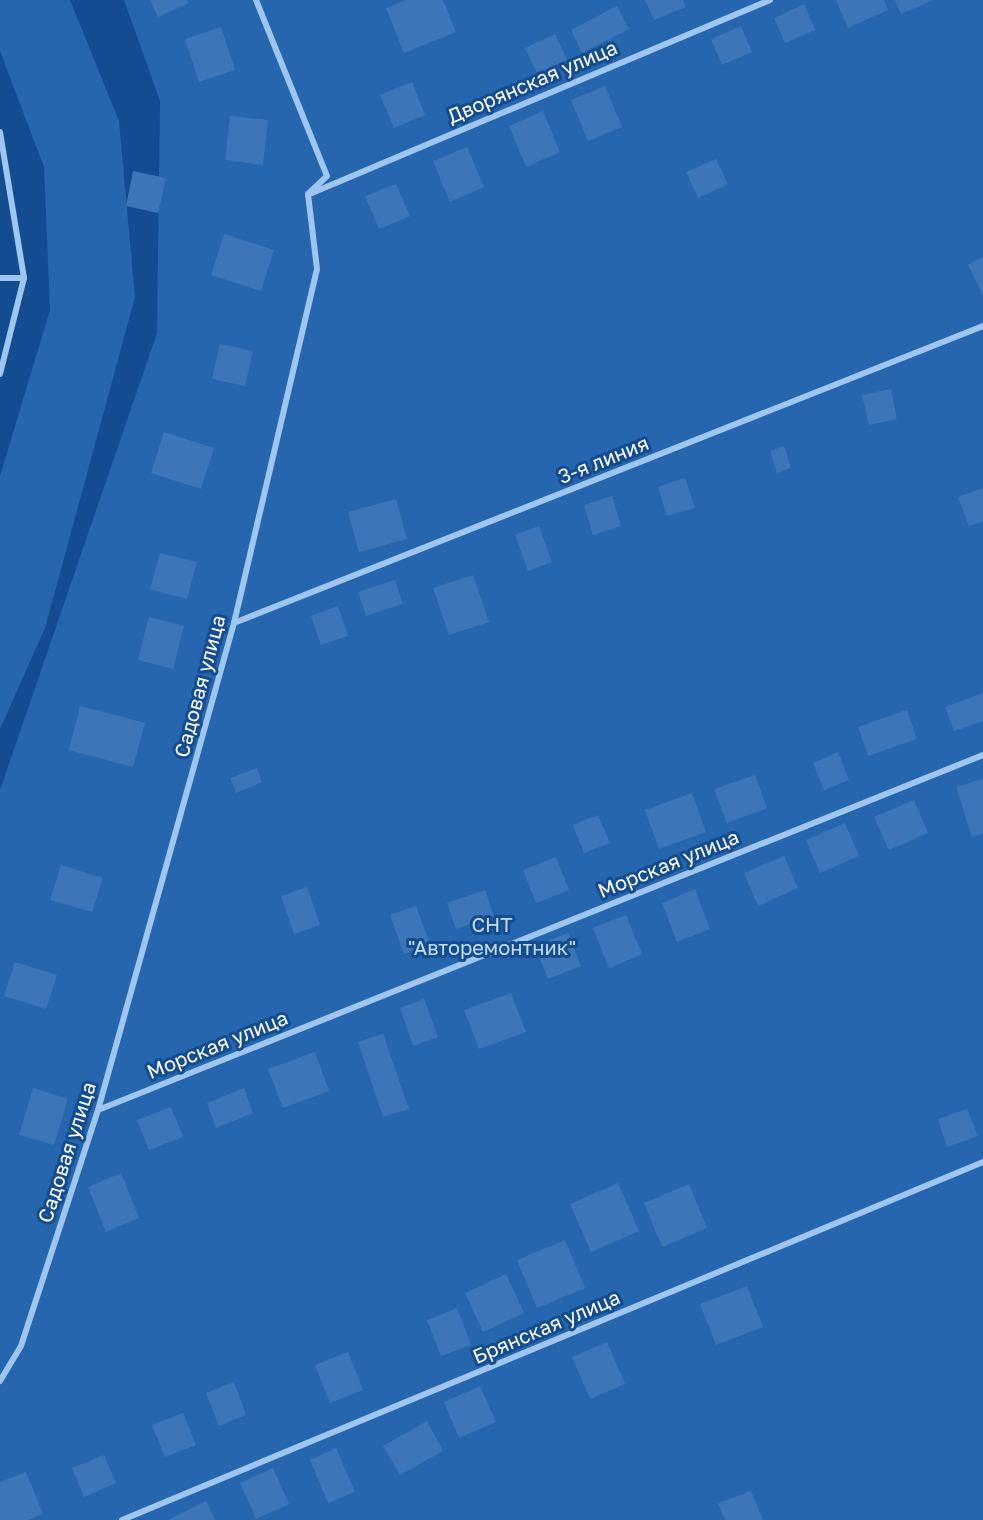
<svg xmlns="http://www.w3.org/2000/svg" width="983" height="1520" viewBox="0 0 983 1520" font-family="'Golos Text',sans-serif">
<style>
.green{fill:#2566af}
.building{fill:#3c76b9}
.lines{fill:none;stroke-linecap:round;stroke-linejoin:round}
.street{stroke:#9fc5f1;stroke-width:6}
.labels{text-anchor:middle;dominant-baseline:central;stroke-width:6;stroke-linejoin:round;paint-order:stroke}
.street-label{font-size:20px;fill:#fff;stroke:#134c90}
.park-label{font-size:20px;fill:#c6dffc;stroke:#134c90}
</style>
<rect width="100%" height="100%" fill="#134c90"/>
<!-- green -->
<g class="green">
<polygon points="0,0 70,0 119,121 135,297 45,628 0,729 0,476 50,310 44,167 0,51"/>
<polygon points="124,0 983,0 983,1520 0,1520 0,790 157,333 160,101"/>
</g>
<!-- building -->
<g class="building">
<polygon points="150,0 187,0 189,3 158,17"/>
<polygon points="406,0 443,0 456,32 404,53 386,8"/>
<polygon points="645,0 683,0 686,7 654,20"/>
<polygon points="836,0 884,0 888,10 848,28"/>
<polygon points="895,0 934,0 901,14"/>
<polygon points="804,4 815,30 785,43 774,18"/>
<polygon points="617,6 629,29 582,53 571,30"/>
<polygon points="741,26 752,52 722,65 711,39"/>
<polygon points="221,27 235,70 199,82 185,39"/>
<polygon points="555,34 567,60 537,73 525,48"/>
<polygon points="412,82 425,115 394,128 380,95"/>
<polygon points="605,86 622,127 588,141 571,100"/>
<polygon points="543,111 560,152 526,167 509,126"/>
<polygon points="230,116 268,120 263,165 225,160"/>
<polygon points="467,147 484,187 450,202 433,161"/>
<polygon points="716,159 728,184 698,198 686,172"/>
<polygon points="133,171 166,178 158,213 126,206"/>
<polygon points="396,184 410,216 379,229 365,196"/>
<polygon points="224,234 274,250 261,291 211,275"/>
<polygon points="983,257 983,296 968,265"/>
<polygon points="220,344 253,351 245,386 212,379"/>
<polygon points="891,389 897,419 869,425 862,395"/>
<polygon points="164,432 214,448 201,489 151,473"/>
<polygon points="784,446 791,468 777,473 770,451"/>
<polygon points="685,478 695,508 667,516 658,487"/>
<polygon points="983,488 983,521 969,526 958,497"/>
<polygon points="612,496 621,526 593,535 584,505"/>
<polygon points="396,499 407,539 359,552 348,512"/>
<polygon points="539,526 552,562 528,571 515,535"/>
<polygon points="160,553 197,562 187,599 150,589"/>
<polygon points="473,575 489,622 449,635 433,588"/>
<polygon points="395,580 403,604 366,616 358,592"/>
<polygon points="338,606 348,636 321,645 311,616"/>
<polygon points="149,617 184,626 173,669 138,660"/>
<polygon points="983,693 983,721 954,731 945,707"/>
<polygon points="80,706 145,723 133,767 69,750"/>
<polygon points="907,710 917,739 868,756 858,727"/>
<polygon points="838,752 849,780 824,790 813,763"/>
<polygon points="257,768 262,782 236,793 230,778"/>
<polygon points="755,775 767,808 727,823 714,789"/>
<polygon points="983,779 983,833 972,837 956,787"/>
<polygon points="692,793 706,832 659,849 645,810"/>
<polygon points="914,800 928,833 889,850 874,817"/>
<polygon points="598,815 610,843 584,853 573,825"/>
<polygon points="845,823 859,856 820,873 806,840"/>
<polygon points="784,856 798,888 758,906 744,873"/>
<polygon points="556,857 569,890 536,903 523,870"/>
<polygon points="61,865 103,878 92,912 50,900"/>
<polygon points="307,887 320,925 294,934 281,896"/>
<polygon points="695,889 710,929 677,942 662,903"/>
<polygon points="485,890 494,916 456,929 447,903"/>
<polygon points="416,906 430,944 404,954 390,915"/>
<polygon points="626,915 642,954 609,968 593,928"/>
<polygon points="568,933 581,966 548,979 535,946"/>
<polygon points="15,962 57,975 46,1009 4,996"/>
<polygon points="511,993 526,1032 479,1049 464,1010"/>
<polygon points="424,999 438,1037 413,1046 400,1008"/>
<polygon points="383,1034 409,1109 383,1117 358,1042"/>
<polygon points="315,1052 329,1091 283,1108 268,1069"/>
<polygon points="33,1088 68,1099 54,1145 19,1135"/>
<polygon points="244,1088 253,1113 216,1128 207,1103"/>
<polygon points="171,1107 183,1137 149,1150 137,1120"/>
<polygon points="967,1109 978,1136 947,1147 938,1119"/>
<polygon points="121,1173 139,1218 106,1232 88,1187"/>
<polygon points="618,1183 639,1231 591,1252 570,1204"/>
<polygon points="689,1184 707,1228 662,1247 644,1203"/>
<polygon points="565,1240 585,1288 537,1308 517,1260"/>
<polygon points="506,1274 524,1313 483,1332 465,1293"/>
<polygon points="747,1286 763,1327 716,1345 700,1304"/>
<polygon points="457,1308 471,1345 441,1356 427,1320"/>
<polygon points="607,1342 625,1384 590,1399 572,1357"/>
<polygon points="348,1352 363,1390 330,1403 315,1365"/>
<polygon points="234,1382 246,1415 219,1426 206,1393"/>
<polygon points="480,1386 496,1422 459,1438 444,1402"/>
<polygon points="183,1413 196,1445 165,1457 152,1425"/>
<polygon points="427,1421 443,1451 400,1475 383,1446"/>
<polygon points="336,1448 355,1492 328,1503 310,1460"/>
<polygon points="104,1455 116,1483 84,1497 72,1468"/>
<polygon points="273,1468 289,1504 256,1519 240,1483"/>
<polygon points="26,1472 43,1514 28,1520 0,1520 0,1482"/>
<polygon points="751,1491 763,1520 725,1520 718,1503"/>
<polygon points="206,1501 215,1520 168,1520"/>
</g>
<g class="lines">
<!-- street -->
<g class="street">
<polyline points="0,132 24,278 0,374"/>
<polyline points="312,193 770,0"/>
<polyline points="0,278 24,278"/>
<polyline points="234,623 983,326"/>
<polyline points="98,1110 983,755"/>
<polyline points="0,1381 21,1346 98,1110 234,623 317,269 308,194 327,176 256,0"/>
<polyline points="122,1520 983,1162"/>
</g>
</g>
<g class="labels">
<!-- street labels -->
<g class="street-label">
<text transform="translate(532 81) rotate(-23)">Дворянская улица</text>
<text transform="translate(603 459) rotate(-22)">3-я линия</text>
<text transform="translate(199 686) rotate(-75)">Садовая улица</text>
<text transform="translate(668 863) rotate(-22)">Морская улица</text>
<text transform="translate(217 1044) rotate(-22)">Морская улица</text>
<text transform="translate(66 1152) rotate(-72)">Садовая улица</text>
<text transform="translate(546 1326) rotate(-23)">Брянская улица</text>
</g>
<!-- park labels -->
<g class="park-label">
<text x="492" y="924">СНТ<tspan x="492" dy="23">"Авторемонтник"</tspan></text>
</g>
</g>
</svg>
